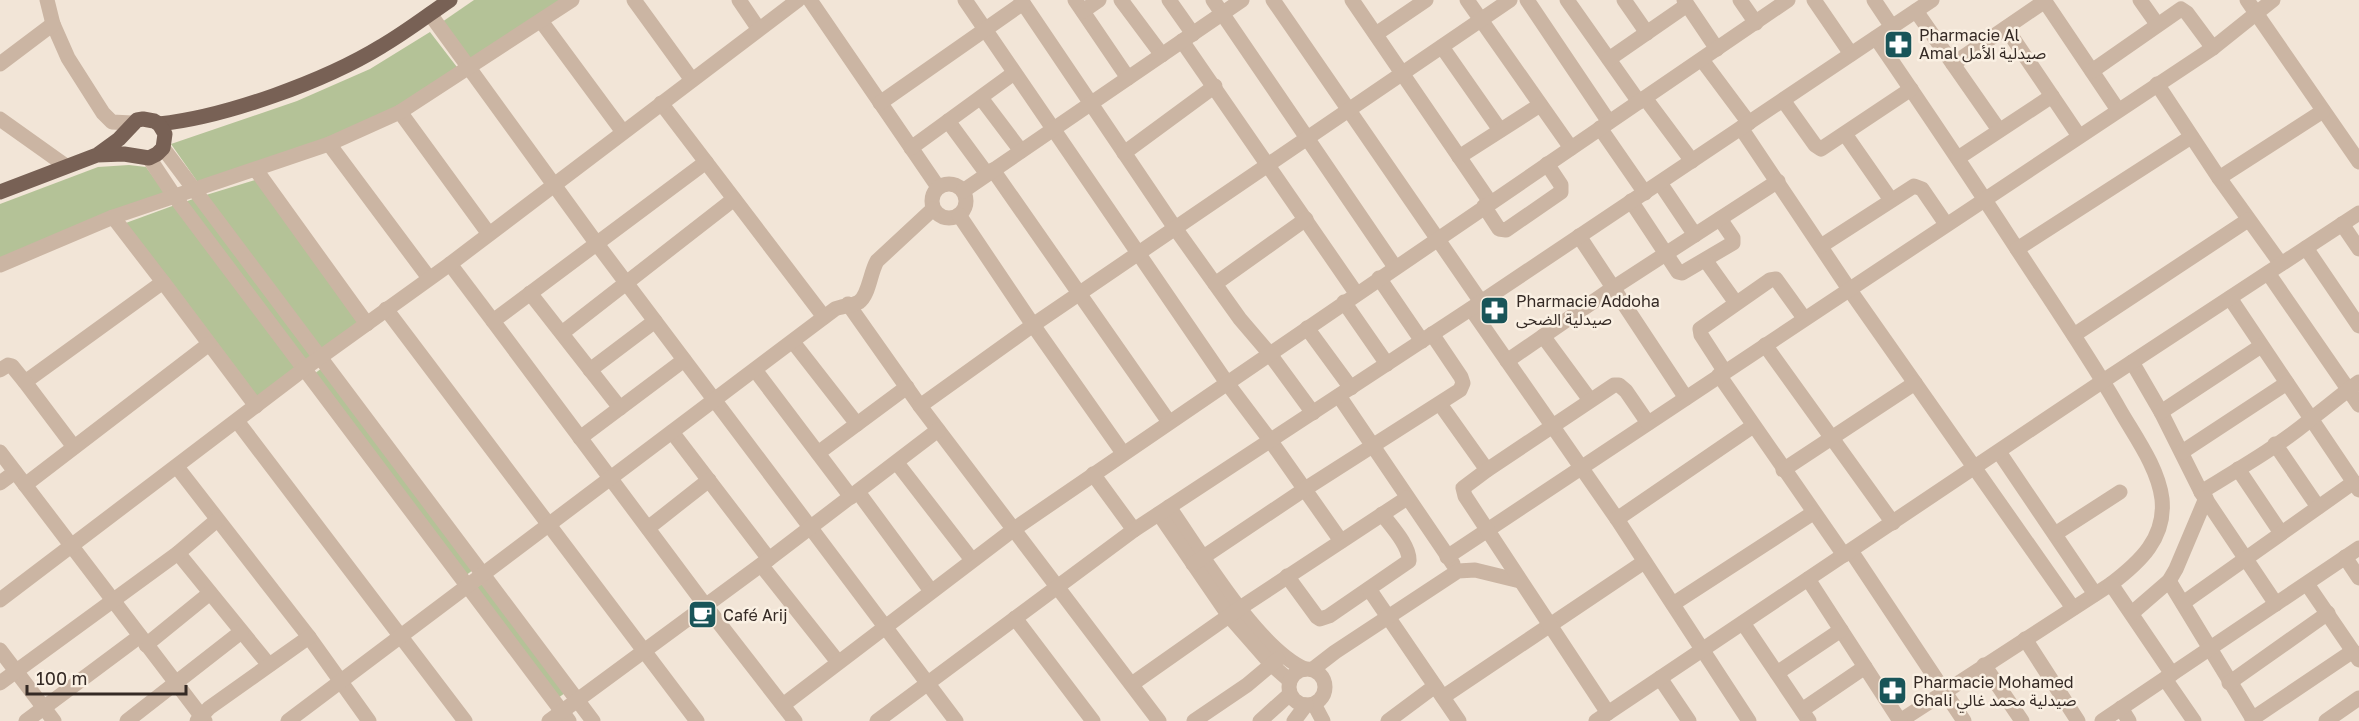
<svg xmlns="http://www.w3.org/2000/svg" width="2359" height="721" viewBox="0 0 2359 721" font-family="'Golos Text','Noto Sans Arabic',sans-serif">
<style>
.green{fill:#b4c297}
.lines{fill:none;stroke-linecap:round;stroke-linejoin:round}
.minor{stroke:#cbb5a3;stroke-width:15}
.major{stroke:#786155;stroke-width:15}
.labels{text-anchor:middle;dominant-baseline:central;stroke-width:5;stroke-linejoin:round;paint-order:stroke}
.poi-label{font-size:16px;fill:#352a25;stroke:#faf0e3;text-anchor:start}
</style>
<rect width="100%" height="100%" fill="#f2e5d7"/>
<!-- green -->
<g class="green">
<polygon points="474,0 561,0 470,63 442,22"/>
<polygon points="430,32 460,71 405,105 326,141 199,184 171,144 297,101 370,69"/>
<polygon points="129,165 146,167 165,193 0,258 0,204 98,167"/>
<polygon points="255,180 361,321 322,350 206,195"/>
<polygon points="193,199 313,356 304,363 182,203"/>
<polygon points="175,205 297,367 255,399 123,224"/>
<polygon points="322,368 473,570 465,576 314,374"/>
<polygon points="482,584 565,693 558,698 474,589"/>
</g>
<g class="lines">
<!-- minor -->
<g class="minor">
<polyline points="47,0 53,24 68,58 103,113 112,122 132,123"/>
<polyline points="634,0 692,80"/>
<polyline points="739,0 758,28"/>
<polyline points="810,0 938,187"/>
<polyline points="965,0 1227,383 1270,440 1341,541"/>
<polyline points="1021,0 1175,228 1240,319 1269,353 1313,413"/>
<polyline points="1075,0 1128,78"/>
<polyline points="1121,0 1162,55"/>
<polyline points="1169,0 1193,34"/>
<polyline points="1213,0 1395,267"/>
<polyline points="1273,0 1481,302"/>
<polyline points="1352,0 1490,202"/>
<polyline points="1467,0 1571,148"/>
<polyline points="1527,0 1609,122"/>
<polyline points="1567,0 1639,102"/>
<polyline points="1624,0 1647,33"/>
<polyline points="1684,0 1717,49"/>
<polyline points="1740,0 1756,23"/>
<polyline points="1814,0 1851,54"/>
<polyline points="1874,0 1892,27"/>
<polyline points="2044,0 2118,110"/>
<polyline points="2140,0 2157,24"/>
<polyline points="2247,0 2359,162"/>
<polyline points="1083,11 1099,0"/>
<polyline points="1916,11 1999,130"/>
<polyline points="430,14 597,244 956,721"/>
<polyline points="541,21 623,132"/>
<polyline points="2006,28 2079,136"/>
<polyline points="1376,34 1426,0"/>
<path d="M 1876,38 C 1924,108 1971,178 2017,249 C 2051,301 2086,352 2117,405 C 2133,434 2158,466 2162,499 C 2166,538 2140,562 2111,584 L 1900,721"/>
<polyline points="1182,41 1356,293"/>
<polyline points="1442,47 1500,130"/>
<polyline points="1609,59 1687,5"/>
<polyline points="1702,60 1749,123"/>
<polyline points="0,64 53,24"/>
<polyline points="1953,64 2045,1"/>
<polyline points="2092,71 2181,9 2187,13 2213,48"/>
<polyline points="2157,84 2219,178 2281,264"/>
<polyline points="981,98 1021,151"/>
<polyline points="1645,98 1692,161"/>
<polyline points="1783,100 1815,145 1821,149 1911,89"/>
<polyline points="661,103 824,317"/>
<polyline points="880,103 1023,3"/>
<polyline points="400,112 489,234"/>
<polyline points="0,119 66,166"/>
<polyline points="948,121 987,174"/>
<polyline points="1600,128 1645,193"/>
<polyline points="1741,128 1849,289 2073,608"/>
<polyline points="1845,134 1891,200"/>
<polyline points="329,144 429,278"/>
<polyline points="163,148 593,721"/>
<polyline points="911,148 1014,73"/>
<polyline points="1124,153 1215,86"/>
<polyline points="1459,157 1540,105"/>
<polyline points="149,158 175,197 569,721"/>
<polyline points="1958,158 2052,96"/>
<polyline points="706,162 493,321 705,605 795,721"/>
<polyline points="256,170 367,324"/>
<polyline points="993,170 1169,422"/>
<polyline points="2219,178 2323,111"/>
<polyline points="1660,183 1695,235"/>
<circle cx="949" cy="201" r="17"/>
<polyline points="963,191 1242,0"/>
<polyline points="1631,201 1678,272 1682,273 1733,243 1733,238 1720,219"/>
<polyline points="1484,206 1499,229 1506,230 1561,192 1561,185 1547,164"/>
<polyline points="959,215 1033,325 1123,453"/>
<polyline points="113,217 163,282"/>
<polyline points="2342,224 2359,249"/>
<polyline points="1579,236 1686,398"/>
<polyline points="1821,246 1914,186 1922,189 1946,224"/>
<polyline points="2306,248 2359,326"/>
<polyline points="2017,249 2191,137"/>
<polyline points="1706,261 1736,303"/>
<polyline points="450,264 493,321"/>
<polyline points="0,265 113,217 329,144 400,112 572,0"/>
<polyline points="2268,273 2359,405"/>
<polyline points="1379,278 1422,341"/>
<polyline points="1215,284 1306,219"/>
<polyline points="530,293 620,408"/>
<polyline points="2230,298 2359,490"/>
<polyline points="1344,302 1387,364"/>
<polyline points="848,304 920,406 1159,721"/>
<polyline points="386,309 697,721"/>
<polyline points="1471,309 1617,519 1749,721"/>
<polyline points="1307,328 1351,388"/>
<polyline points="562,333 734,199"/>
<polyline points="2074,335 2248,220"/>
<polyline points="1543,336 1590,400"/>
<polyline points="793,342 857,424"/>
<polyline points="1765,345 1893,523"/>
<polyline points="1507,361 1613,288 1778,181"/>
<polyline points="2132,362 2161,412 2201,492 2276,604"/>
<polyline points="0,370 8,365 12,366 25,382 163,282 256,406"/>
<polyline points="590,370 655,321"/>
<polyline points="755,370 851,497"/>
<polyline points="1725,372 1701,335 1700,329 1770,280 1776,279 1804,318"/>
<polyline points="1719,375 1844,555"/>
<polyline points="25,382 74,447"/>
<polyline points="1339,396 1453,564"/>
<polyline points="1440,404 1487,470"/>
<polyline points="920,406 1033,325 1510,0"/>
<polyline points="2161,412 2261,346"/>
<polyline points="237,421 465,721"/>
<polyline points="672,432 769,559"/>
<polyline points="580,438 684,360"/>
<polyline points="2275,444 2318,507"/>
<polyline points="0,452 205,721"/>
<polyline points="1999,452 2095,594"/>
<polyline points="2182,452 2287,383"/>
<polyline points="818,453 907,387"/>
<polyline points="897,463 972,560"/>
<polyline points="177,467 309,637 369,721"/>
<polyline points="2238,469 2281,533"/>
<polyline points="1783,470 1915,383"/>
<polyline points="1093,474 1134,530"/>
<polyline points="0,483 15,472"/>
<polyline points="25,485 209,344"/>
<polyline points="858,492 931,591"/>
<path d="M 2201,492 C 2237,470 2279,446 2311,419 C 2327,407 2342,394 2359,382"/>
<path d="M 1169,507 C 1200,551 1257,648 1305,669"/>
<polyline points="1159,514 1229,616 1272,665 1290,681"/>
<polyline points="1617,519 1753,426"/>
<polyline points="648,528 709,480"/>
<polyline points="2055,534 2120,492"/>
<polyline points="1851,551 1964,721"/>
<polyline points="178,553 269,665"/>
<polyline points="1447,557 2213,48 2273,0"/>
<polyline points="2345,557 2359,578"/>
<polyline points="1193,564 1305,489 1460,390 1463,383 1461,377 1432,334"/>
<polyline points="761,565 838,662"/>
<path d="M 1287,576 L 1317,617 L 1320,619 L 1329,616 L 1409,561 C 1410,546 1391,526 1382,514"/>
<polyline points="1808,579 1900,721"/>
<polyline points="2169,581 2254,721"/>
<polyline points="2111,584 2172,674"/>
<polyline points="2307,584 2359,660"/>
<polyline points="1369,589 1459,721"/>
<polyline points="0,600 304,369 450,264 798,0"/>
<polyline points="2183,603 2354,482"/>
<polyline points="1673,604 1813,513"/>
<polyline points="2132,613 2169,581 2176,569 2206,498"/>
<polyline points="1015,618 1093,721"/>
<polyline points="1743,623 1809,721"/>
<polyline points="2025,639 2078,721"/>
<polyline points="146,645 210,593"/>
<polyline points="0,650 54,721"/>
<polyline points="1984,665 2022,721"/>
<circle cx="1307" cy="687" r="18"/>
<polyline points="1313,669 1335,652 1458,571 1475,570 1520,581"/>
<polyline points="1777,673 1841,630"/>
<polyline points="1660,678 1689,721"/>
<polyline points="2165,679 2194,721"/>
<polyline points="0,683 178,553 217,520"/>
<polyline points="2229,683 2328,613"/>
<polyline points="1132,684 1240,608 1407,498"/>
<polyline points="1443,697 1644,562"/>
<polyline points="1314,704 1323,721"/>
<polyline points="783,705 1014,529 1788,0"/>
<polyline points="2121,708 2129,721"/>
<polyline points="1802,710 1865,667"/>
<polyline points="1608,713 1465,496 1463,488 1487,470 1614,385 1619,385 1626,391 1648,423"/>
<polyline points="2252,719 2353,651"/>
<polyline points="26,721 140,636"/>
<polyline points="127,721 241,632"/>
<polyline points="197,721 209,708 309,637"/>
<path d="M 288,721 L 835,309 C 842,306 852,306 859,302 C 869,295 870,273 877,261 L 933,209"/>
<polyline points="549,721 769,559 938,430"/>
<polyline points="877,721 1134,530 1481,302 1932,0"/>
<polyline points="1194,721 1247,685 1278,659"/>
<polyline points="1260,721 1290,694"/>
<polyline points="1294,721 1306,705"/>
<polyline points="1388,721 1435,686"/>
<polyline points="1596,721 2103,381 2359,213"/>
<polyline points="2102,721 2359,548"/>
<polyline points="2326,721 2359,698"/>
</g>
<!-- major -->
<g class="major">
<path d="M 159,124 C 226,117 325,81 382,46 C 406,32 428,15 450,0"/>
<polyline points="0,192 97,155 119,139 137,120 143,119 154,121 159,124 165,134 163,148 157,154 149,158 124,154 97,155"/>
</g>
</g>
<!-- icons -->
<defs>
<symbol id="pharmacy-square" viewBox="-11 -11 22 22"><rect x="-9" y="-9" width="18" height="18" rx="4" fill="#195559" stroke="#faf0e3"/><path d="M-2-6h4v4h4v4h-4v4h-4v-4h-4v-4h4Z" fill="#fff"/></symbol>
<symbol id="cafe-square" viewBox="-11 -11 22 22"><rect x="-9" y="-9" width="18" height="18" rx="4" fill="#195559" stroke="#faf0e3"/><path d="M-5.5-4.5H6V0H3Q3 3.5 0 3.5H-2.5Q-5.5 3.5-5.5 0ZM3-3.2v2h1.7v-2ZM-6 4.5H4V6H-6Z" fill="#fff"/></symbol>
</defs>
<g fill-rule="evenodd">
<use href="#pharmacy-square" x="1882" y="28" width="33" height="33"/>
<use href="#pharmacy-square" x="1478" y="294" width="33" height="33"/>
<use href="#cafe-square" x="686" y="598" width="33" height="33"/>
<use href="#pharmacy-square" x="1876" y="674" width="33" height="33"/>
</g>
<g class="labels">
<!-- poi labels -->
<g class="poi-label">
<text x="1919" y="35">Pharmacie Al<tspan x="1919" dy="18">Amal صيدلية الأمل</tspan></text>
<text x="1516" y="301">Pharmacie Addoha<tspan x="1516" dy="18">صيدلية الضحى</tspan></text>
<text x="723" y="615">Café Arij</text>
<text x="1913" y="682">Pharmacie Mohamed<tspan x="1913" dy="18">Ghali صيدلية محمد غالي</tspan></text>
</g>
</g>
<!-- scale -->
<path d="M27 685v9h159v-9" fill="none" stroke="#352a25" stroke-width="3"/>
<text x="36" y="685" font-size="18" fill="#352a25" stroke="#faf0e3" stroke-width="4.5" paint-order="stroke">100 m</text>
</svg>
